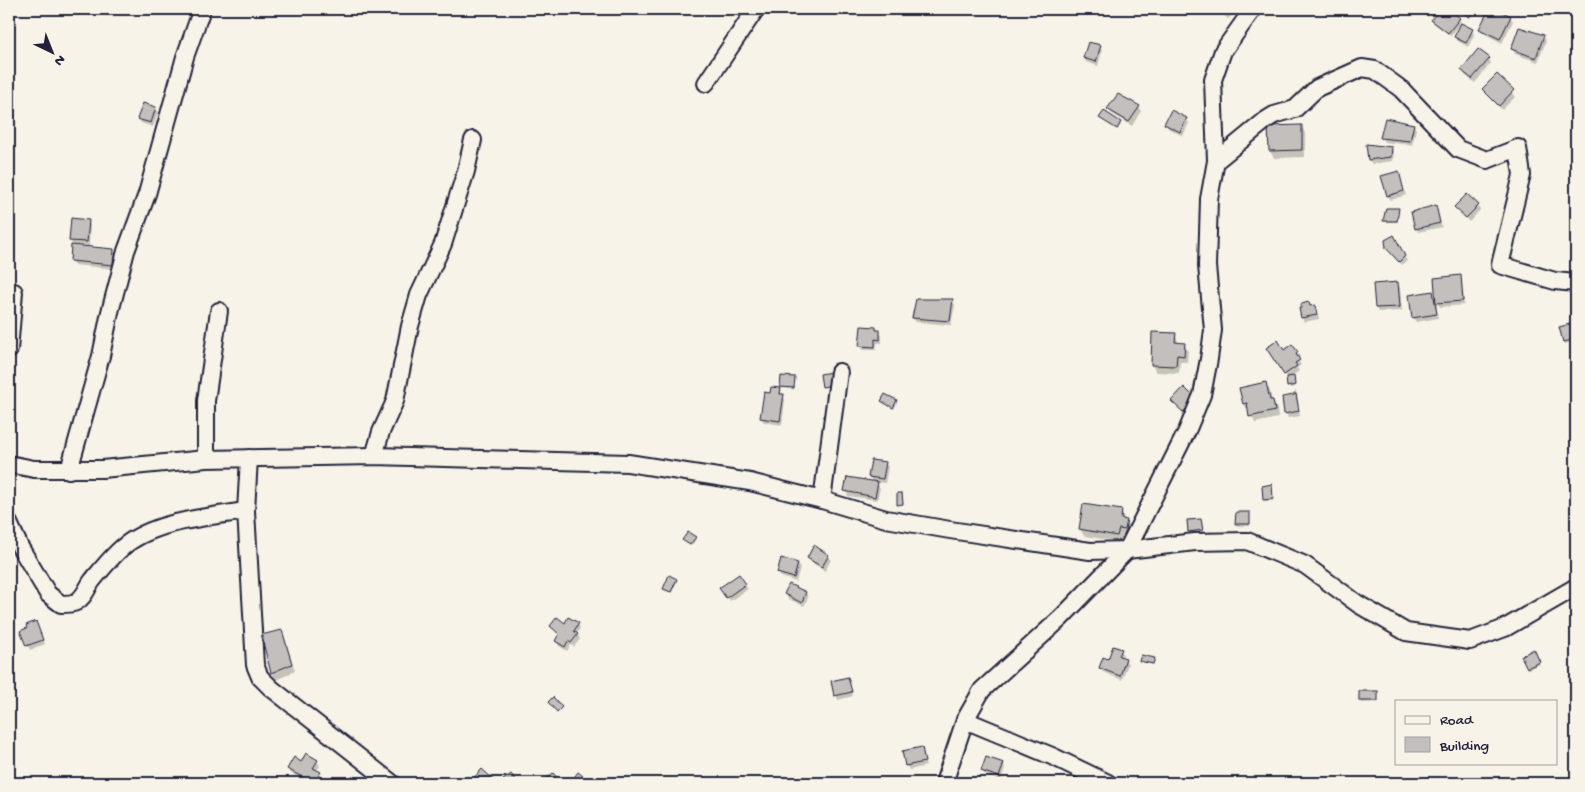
<svg xmlns="http://www.w3.org/2000/svg" width="1585" height="792" viewBox="0 0 1585 792" font-family="'Gochi Hand',sans-serif">
<style>
.shadow{fill:#0003}
.building{fill:#c2bfbd;stroke:#22223b}
.lines{fill:none;stroke-linecap:round;stroke-linejoin:round}
.street-casing{stroke:#22223b;stroke-width:20}
.street{stroke:#f7f3e8;stroke-width:16}
</style>
<rect width="100%" height="100%" fill="#f7f3e8"/>
<filter id="ink" filterUnits="userSpaceOnUse"><feTurbulence type="fractalNoise" baseFrequency=".02" numOctaves="2"/><feDisplacementMap in="SourceGraphic" scale="10" xChannelSelector="R" yChannelSelector="G"/><feConvolveMatrix kernelMatrix="1 2 1 2 8 2 1 2 1" color-interpolation-filters="sRGB"/></filter>
<g filter="url(#ink)">
<!-- shadow -->
<g class="shadow">
<polygon points="1218,9 1234,9 1235,12 1228,19"/>
<polygon points="1442,9 1447,9 1459,18 1461,23 1451,36 1435,24 1433,20"/>
<polygon points="1459,9 1472,9 1475,12 1470,18"/>
<polygon points="1490,9 1510,17 1513,21 1502,43 1483,33 1481,29"/>
<polygon points="1472,30 1474,35 1468,47 1458,41 1455,37"/>
<polygon points="1543,36 1546,41 1538,62 1515,54 1513,49"/>
<polygon points="1100,46 1102,51 1098,66 1086,62 1084,58"/>
<polygon points="1489,59 1491,63 1475,83 1465,75 1463,70"/>
<polygon points="1497,76 1515,97 1502,110 1483,89"/>
<polygon points="1139,107 1141,111 1132,126 1111,113 1109,109"/>
<polygon points="156,108 158,113 153,127 141,123 139,119"/>
<polygon points="1101,118 1120,123 1121,124 1118,130"/>
<polygon points="1186,119 1189,123 1183,136 1168,128 1166,124"/>
<polygon points="1413,125 1416,129 1412,145 1384,142 1381,137"/>
<polygon points="1301,126 1305,133 1305,157 1274,158 1270,151"/>
<polygon points="1367,145 1391,148 1394,153 1393,161 1372,164 1369,160"/>
<polygon points="1398,172 1406,195 1391,200 1388,196"/>
<polygon points="1478,206 1480,210 1469,222 1455,207"/>
<polygon points="1436,207 1442,227 1418,232 1416,228"/>
<polygon points="1399,209 1398,222 1385,222 1384,221"/>
<polygon points="88,221 90,225 89,246 74,245 74,247 70,240"/>
<polygon points="1394,237 1407,261 1402,265 1387,248"/>
<polygon points="113,250 116,255 115,269 74,265 71,261"/>
<polygon points="1460,277 1462,281 1464,305 1440,307 1436,300 1438,318 1416,322 1413,317 1432,292 1437,300"/>
<polygon points="1398,284 1400,288 1402,311 1378,312 1376,308 1374,285"/>
<polygon points="952,300 955,305 951,325 916,322 913,318"/>
<polygon points="1315,306 1319,319 1304,322 1302,318 1311,307"/>
<polygon points="1570,327 1574,341 1565,344 1561,328"/>
<polygon points="875,328 882,335 882,343 877,343 876,350 863,350 861,345"/>
<polygon points="1175,334 1179,344 1184,344 1188,351 1187,362 1180,362 1179,373 1156,372 1152,365"/>
<polygon points="1292,345 1300,357 1297,359 1301,365 1297,368 1299,371 1292,376 1295,387 1289,388 1287,378 1270,352 1284,351"/>
<polygon points="794,378 794,389 782,388 781,386"/>
<polygon points="1266,384 1270,391 1272,401 1277,408 1278,418 1255,423 1249,410 1248,411 1244,404"/>
<polygon points="780,390 785,400 782,425 764,422 761,418"/>
<polygon points="1295,390 1297,394 1300,416 1288,418 1286,413 1295,396"/>
<polygon points="1195,399 1186,415 1173,401"/>
<polygon points="882,401 896,401 897,403 894,409"/>
<polygon points="885,463 888,467 885,483 876,482 880,488 877,500 848,496 846,491 873,483 870,477"/>
<polygon points="1272,488 1273,501 1265,501 1264,500"/>
<polygon points="1121,511 1125,520 1130,528 1129,536 1122,535 1121,542 1084,536 1080,529"/>
<polygon points="1237,514 1249,514 1250,526 1238,526"/>
<polygon points="1201,520 1203,532 1190,533 1190,532"/>
<polygon points="695,538 696,539 691,546 684,540"/>
<polygon points="829,556 831,560 825,571 811,562 808,558"/>
<polygon points="798,564 800,568 796,582 781,577 778,573"/>
<polygon points="676,580 677,581 672,593 666,590 665,589"/>
<polygon points="745,585 748,589 730,601 724,592"/>
<polygon points="790,586 806,593 808,598 804,606 788,599 786,594"/>
<polygon points="36,622 45,644 30,650 22,632 29,629"/>
<polygon points="578,624 580,628 577,634 580,639 574,647 571,645 567,651 559,646 556,641 560,635 551,626"/>
<polygon points="281,631 285,638 295,671 276,680 272,673 263,636"/>
<polygon points="1121,650 1122,652 1120,652 1116,661 1118,662 1122,652 1123,655 1122,658 1125,659 1128,664 1122,680 1103,672 1100,668"/>
<polygon points="1533,651 1540,664 1529,669 1523,657"/>
<polygon points="1154,659 1154,665 1142,662 1141,660"/>
<polygon points="847,678 853,696 838,700 832,682"/>
<polygon points="1377,692 1378,702 1361,703 1360,701"/>
<polygon points="921,748 926,766 909,770 907,766"/>
<polygon points="317,761 320,766 316,771 322,778 319,783 308,783 291,773 288,769 302,763"/>
<polygon points="1003,764 1005,768 1001,781 985,775 982,771"/>
</g>
<!-- building -->
<g class="building">
<polygon points="1440,9 1449,9 1460,18 1448,33 1431,20"/>
<polygon points="1459,9 1474,9 1475,10 1469,17"/>
<polygon points="1489,9 1496,9 1511,16 1500,39 1479,29"/>
<polygon points="1461,23 1473,29 1466,43 1454,37"/>
<polygon points="1519,27 1544,35 1536,58 1511,49"/>
<polygon points="1088,42 1101,45 1096,62 1083,58"/>
<polygon points="1478,49 1490,58 1472,79 1461,70"/>
<polygon points="1497,74 1514,90 1499,106 1482,89"/>
<polygon points="1118,94 1140,106 1129,122 1107,109"/>
<polygon points="143,103 156,107 151,123 137,119"/>
<polygon points="1171,110 1187,118 1180,132 1164,124"/>
<polygon points="1104,111 1121,122 1117,129 1099,118"/>
<polygon points="1385,118 1414,124 1410,141 1380,138"/>
<polygon points="1302,125 1302,150 1269,151 1268,126"/>
<polygon points="1366,144 1392,147 1391,157 1368,160"/>
<polygon points="1399,171 1404,191 1387,196 1381,176"/>
<polygon points="1467,194 1479,205 1466,218 1454,207"/>
<polygon points="1436,205 1440,223 1415,229 1411,212"/>
<polygon points="1386,208 1399,208 1397,221 1383,221"/>
<polygon points="71,218 89,220 87,242 69,241"/>
<polygon points="1394,235 1405,256 1399,262 1386,248 1385,240"/>
<polygon points="71,245 114,249 113,265 70,261"/>
<polygon points="1461,275 1463,301 1436,303 1434,278"/>
<polygon points="1398,282 1400,307 1375,308 1373,284"/>
<polygon points="1433,291 1437,314 1412,318 1409,295"/>
<polygon points="916,299 953,299 950,321 912,318"/>
<polygon points="1309,302 1310,306 1315,305 1317,315 1301,318 1299,308 1301,308 1301,304"/>
<polygon points="1570,324 1574,340 1563,342 1559,327"/>
<polygon points="861,326 876,327 876,330 880,330 880,340 875,339 875,347 859,346"/>
<polygon points="1152,332 1176,333 1175,342 1185,343 1184,356 1177,355 1176,366 1151,365"/>
<polygon points="1278,340 1284,350 1292,344 1298,352 1296,354 1300,360 1295,363 1297,366 1284,375 1266,348"/>
<polygon points="1576,355 1576,381 1575,381 1571,356"/>
<polygon points="831,372 833,385 822,387 820,374"/>
<polygon points="781,376 795,377 794,388 780,387"/>
<polygon points="1294,376 1295,385 1287,387 1286,377"/>
<polygon points="1266,382 1270,400 1273,400 1275,411 1249,417 1247,403 1243,404 1239,388"/>
<polygon points="771,387 781,388 780,394 784,394 780,421 760,418 764,392 770,393"/>
<polygon points="1184,387 1196,399 1183,412 1171,401"/>
<polygon points="885,394 897,400 893,408 881,401"/>
<polygon points="1294,394 1296,394 1299,411 1284,414 1282,397 1294,395"/>
<polygon points="871,460 886,462 883,479 868,477"/>
<polygon points="847,477 878,482 875,497 844,491"/>
<polygon points="1272,484 1273,499 1263,500 1262,486"/>
<polygon points="897,493 902,493 903,504 897,505"/>
<polygon points="1083,504 1122,510 1121,519 1127,520 1125,530 1119,529 1117,536 1079,529"/>
<polygon points="1236,512 1250,512 1250,524 1235,524"/>
<polygon points="1201,519 1203,530 1188,532 1187,520"/>
<polygon points="688,532 696,537 690,545 682,540"/>
<polygon points="814,545 829,555 822,567 807,558"/>
<polygon points="781,558 798,563 794,578 777,573"/>
<polygon points="739,574 746,584 726,598 719,588"/>
<polygon points="669,575 677,579 671,592 663,589"/>
<polygon points="789,584 806,592 802,603 784,594"/>
<polygon points="557,617 565,623 568,617 579,623 574,631 578,634 571,643 568,641 565,647 555,641 559,634 550,626"/>
<polygon points="36,621 43,640 26,646 20,631 27,628 26,625"/>
<polygon points="282,630 292,664 271,673 261,635"/>
<polygon points="1113,646 1122,649 1119,656 1126,658 1120,676 1099,668 1103,657 1108,659"/>
<polygon points="1534,649 1540,662 1527,668 1521,656"/>
<polygon points="1141,655 1155,658 1153,664 1139,661"/>
<polygon points="848,677 852,692 834,696 831,681"/>
<rect x="1359" y="691" width="19" height="10"/>
<polygon points="553,697 562,707 557,712 548,702"/>
<polygon points="922,747 925,762 905,766 902,751"/>
<polygon points="306,753 318,760 313,768 321,772 314,783 287,769 294,757 301,762"/>
<polygon points="986,757 1004,763 999,777 981,771"/>
<polygon points="482,769 497,783 473,783 471,781"/>
<polygon points="578,772 589,781 588,783 570,783"/>
<polygon points="553,773 560,781 558,783 546,783 544,781"/>
<polygon points="511,774 517,781 514,783 506,783 503,780"/>
</g>
<g class="lines">
<defs>
<g id="street">
<polyline points="706,83 756,9"/>
<polyline points="1216,161 1266,120 1274,115 1295,109 1317,88 1362,68 1375,70 1401,89 1458,149 1487,160 1518,148 1522,175 1500,265 1555,281 1576,283"/>
<polyline points="9,350 14,292"/>
<polyline points="374,456 381,432 395,401 410,326 419,295 443,244 466,171 473,140"/>
<polyline points="249,458 246,511 255,665 260,677 271,688 392,783"/>
<polyline points="206,459 206,401 219,311"/>
<polyline points="9,464 34,469 102,469 206,459 374,456 628,463 750,482 822,500 886,519 950,530 1090,551 1127,550 1195,542 1247,541 1305,565 1358,604 1406,632 1470,641 1505,628 1576,587"/>
<polyline points="69,470 101,356 110,312 126,251 147,194 185,57 202,9"/>
<polyline points="822,500 839,372"/>
<path d="M 9,523 L 20,547 L 48,594 L 61,604 C 65,604 72,604 76,602 C 84,598 87,588 92,581 C 101,570 112,556 123,547 C 153,521 208,517 246,511"/>
<polyline points="965,720 1054,757 1108,783"/>
<polyline points="944,783 965,720 982,690 1061,618 1127,550 1187,431 1202,395 1209,359 1213,330 1207,266 1209,199 1216,161 1213,80 1223,51 1253,9"/>
</g>
</defs>
<!-- street casing -->
<use href="#street" class="street-casing"/>
<!-- street -->
<use href="#street" class="street"/>
</g>
</g>
<!-- margin -->
<rect width="1585" height="792" fill="none" stroke="#f7f3e8" stroke-width="30"/>
<rect x="15" y="15" width="1555" height="762" fill="none" stroke="#22223b" stroke-width="2" filter="url(#ink)"/>
<!-- legend -->
<rect x="1395" y="700" width="162" height="65" fill="#f7f3e8" stroke="#a29fa3"/>
<rect x="1405" y="716" width="25" height="8" fill="#f7f3e8" stroke="#a29fa3"/>
<text x="1440" y="724" font-size="15" fill="#22223b">Road</text>
<rect x="1405" y="737" width="25" height="15" fill="#c2bfbd" stroke="#a29fa3"/>
<text x="1440" y="750" font-size="15" fill="#22223b">Building</text>
<!-- north arrow -->
<g transform="translate(52 52) rotate(137)" stroke="#f7f3e8" stroke-width="4" paint-order="stroke">
<path d="M0-4L9 19L0 12L-9 19Z" fill="#22223b"/>
<text y="-8" font-size="14" font-weight="bold" text-anchor="middle" fill="#22223b">N</text>
</g>
</svg>
